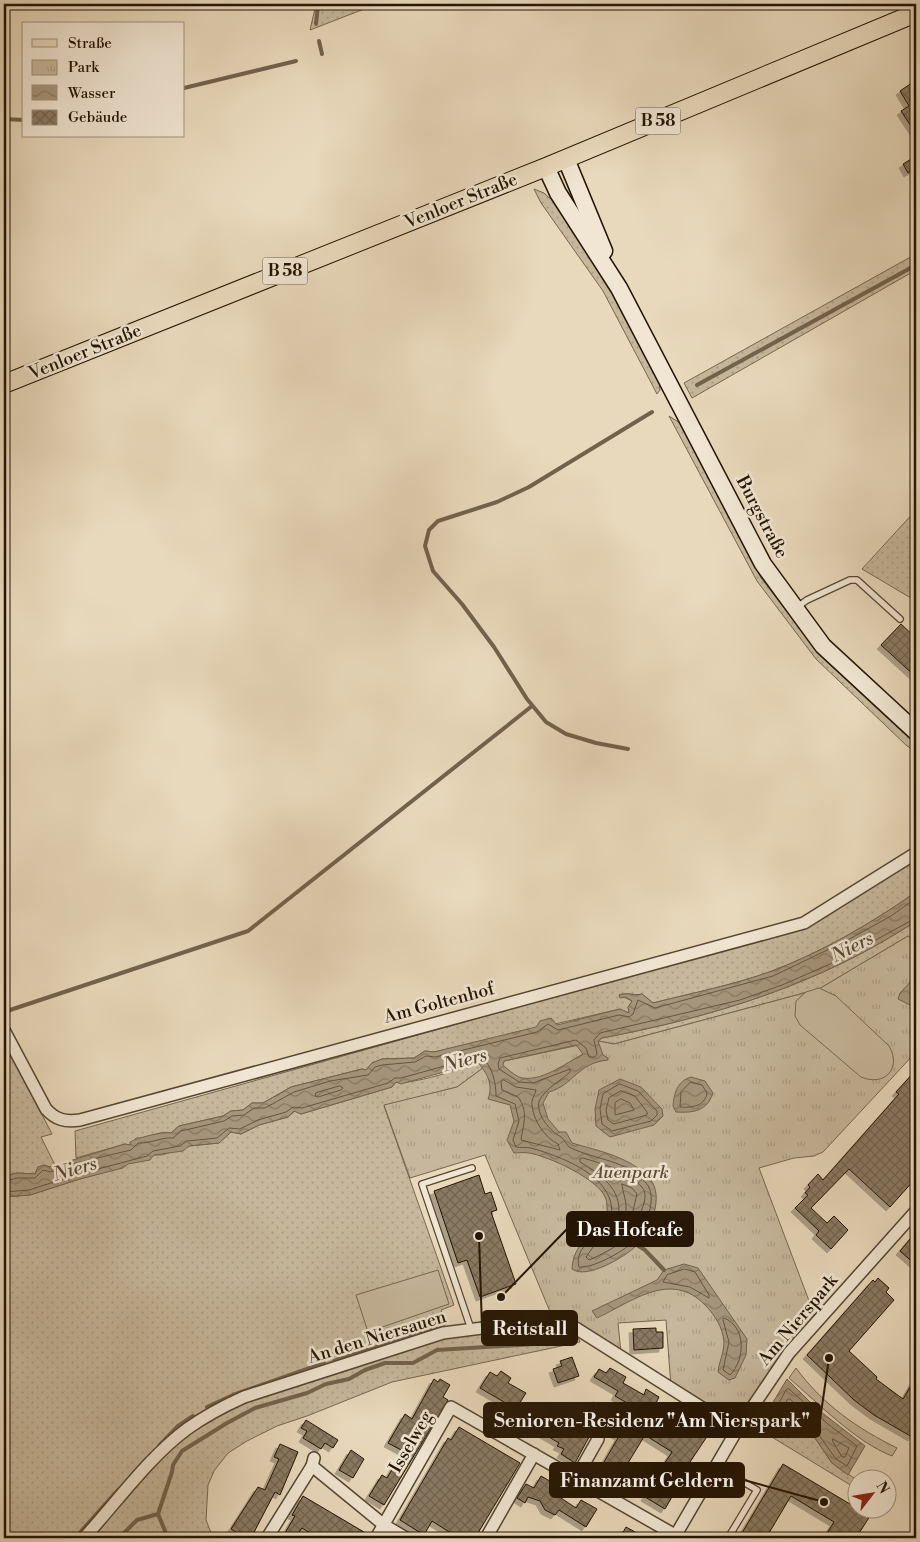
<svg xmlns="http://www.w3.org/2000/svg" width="920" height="1542" viewBox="0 0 920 1542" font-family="'Libre Bodoni',serif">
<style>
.grass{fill:url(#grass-dots);stroke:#756650}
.park{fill:url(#park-tufts);stroke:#756650}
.garden{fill:#c7b89d;stroke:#756650}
.water{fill:url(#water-waves);stroke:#72624c;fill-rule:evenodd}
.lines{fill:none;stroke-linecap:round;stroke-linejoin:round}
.shore{stroke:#645540;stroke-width:1}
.stream{stroke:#72624c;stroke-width:4}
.building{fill:url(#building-cross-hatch);stroke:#231403;filter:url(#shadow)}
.lane-casing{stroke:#544531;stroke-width:8}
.street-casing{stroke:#544531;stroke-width:14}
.secondary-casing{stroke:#231403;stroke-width:19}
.primary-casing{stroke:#231403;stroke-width:20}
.lane{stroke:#f1e6d3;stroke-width:5.5}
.street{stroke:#f1e6d3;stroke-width:11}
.secondary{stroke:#f1e6d3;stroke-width:16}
.primary{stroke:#e9d9bc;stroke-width:18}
.labels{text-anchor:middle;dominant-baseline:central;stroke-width:5;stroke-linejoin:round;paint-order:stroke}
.shield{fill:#f1e6d3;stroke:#615341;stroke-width:1}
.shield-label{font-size:16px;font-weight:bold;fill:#231403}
.street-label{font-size:18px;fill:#231403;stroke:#f1e6d3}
.park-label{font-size:18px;font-style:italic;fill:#5c4d39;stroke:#f1e6d3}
.water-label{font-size:19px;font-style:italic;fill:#574834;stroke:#f1e6d3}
.leader{fill:none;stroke:#231403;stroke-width:2}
.callout-dot{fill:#231403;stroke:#f1e6d3;stroke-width:2}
.callout{fill:#231403;stroke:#231403;stroke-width:2}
.callout-label{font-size:19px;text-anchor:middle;font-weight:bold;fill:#fff}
</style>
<defs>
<pattern id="grass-dots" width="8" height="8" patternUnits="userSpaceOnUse" patternTransform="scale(1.25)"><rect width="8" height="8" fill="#c7b89d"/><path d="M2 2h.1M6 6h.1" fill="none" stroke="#ab9d86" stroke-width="1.8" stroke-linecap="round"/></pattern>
<pattern id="park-tufts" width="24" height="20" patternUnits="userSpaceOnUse" patternTransform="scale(1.25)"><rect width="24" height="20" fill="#c7b89d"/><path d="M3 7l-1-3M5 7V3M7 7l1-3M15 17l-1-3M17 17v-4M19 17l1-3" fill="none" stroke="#ab9d86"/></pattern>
<pattern id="water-waves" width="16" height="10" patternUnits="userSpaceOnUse" patternTransform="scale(1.25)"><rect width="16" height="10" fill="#a6967d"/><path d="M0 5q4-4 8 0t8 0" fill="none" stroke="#877964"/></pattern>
<pattern id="building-cross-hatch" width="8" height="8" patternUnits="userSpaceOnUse" patternTransform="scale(1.25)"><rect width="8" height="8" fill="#8a7a63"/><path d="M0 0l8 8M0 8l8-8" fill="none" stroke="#70634f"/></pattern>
<filter id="shadow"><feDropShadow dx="-4" dy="4" stdDeviation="0" flood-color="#0004"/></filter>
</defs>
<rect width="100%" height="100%" fill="#e9d9bc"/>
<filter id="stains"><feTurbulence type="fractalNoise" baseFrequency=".004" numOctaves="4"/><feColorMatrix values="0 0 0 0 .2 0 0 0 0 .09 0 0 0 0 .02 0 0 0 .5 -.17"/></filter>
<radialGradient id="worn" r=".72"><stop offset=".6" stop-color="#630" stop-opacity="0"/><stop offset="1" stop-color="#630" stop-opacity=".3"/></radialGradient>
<!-- grass -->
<g class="grass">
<polygon points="316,4 377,4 310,30"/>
<polygon points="534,189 544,193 554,202 611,290 659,381 660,390 657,394 603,291 541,203"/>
<polygon points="916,254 916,270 692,398 684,383"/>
<polygon points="669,416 680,423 761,578 818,652 916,741 916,751 907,746 816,659 757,581"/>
<polygon points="916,510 916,601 862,569"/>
<path d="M 916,859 L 916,892 C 872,923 822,952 772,971 C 734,985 692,993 653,1003 L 642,994 C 634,996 627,992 619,995 L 632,1001 L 629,1013 L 620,1009 L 434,1052 L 425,1051 L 414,1058 L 382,1059 L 372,1063 L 366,1070 L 362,1069 L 291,1087 L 263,1103 L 252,1103 L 243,1110 L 231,1111 L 223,1116 L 179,1126 L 171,1133 C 159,1130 149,1139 136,1138 L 131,1145 L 125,1144 L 76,1158 L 75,1131 L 807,926 Z"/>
<path d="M 916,921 L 916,942 L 908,936 L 819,989 L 614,1044 L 598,1041 L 602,1038 C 713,1017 821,984 916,921 Z"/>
<polygon points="4,1041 52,1134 41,1137 55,1165 50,1167 44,1165 38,1167 35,1174 17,1173 4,1176"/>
<path d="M 471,1060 L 476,1060 L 483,1068 L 457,1087 L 384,1106 L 454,1305 L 441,1310 L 445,1325 L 334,1360 L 228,1405 L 443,1333 L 553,1319 L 574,1327 L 580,1342 L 392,1382 L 307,1416 L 277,1426 L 247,1441 L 228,1453 L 214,1471 L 208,1485 L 206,1520 L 213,1538 L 4,1538 L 4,1197 L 30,1195 L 154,1155 L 162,1155 L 189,1146 L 219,1143 L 231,1132 L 241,1134 L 259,1125 L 288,1117 L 295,1111 L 301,1114 L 392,1087 L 396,1082 C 406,1085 451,1073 462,1067 C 465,1065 468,1062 471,1060 Z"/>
<polygon points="763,1419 789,1432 813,1435 832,1463 857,1480 857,1489 757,1428"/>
</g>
<!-- park -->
<g class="park">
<polygon points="908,936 916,942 916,1052 823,1152 814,1156 794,1158 759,1168 817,1322 737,1430 671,1387 666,1320 618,1323 622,1363 553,1319 485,1155 410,1178 384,1105 457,1087 483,1068 504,1061 598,1041 614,1044 819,989"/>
<path d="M 796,1368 C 822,1404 858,1429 897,1448 L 892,1456 C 856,1442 819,1404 789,1378 Z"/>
</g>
<!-- garden -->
<g class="garden">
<path d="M 819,988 L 836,996 L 889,1046 C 902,1068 885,1087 861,1077 L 800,1025 L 795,1016 L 796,1001 L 806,992 Z"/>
<polygon points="438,1270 449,1304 368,1332 356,1295"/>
</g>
<!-- water -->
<g class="water">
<path d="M 916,892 L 916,921 C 821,984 713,1017 602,1038 L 598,1041 L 603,1055 L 608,1058 L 608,1060 C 577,1063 574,1085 549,1092 L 543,1103 L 548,1119 L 559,1132 L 566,1132 L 572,1143 C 599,1151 631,1157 650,1179 C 665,1196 650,1232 636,1246 C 625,1257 586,1280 572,1269 C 573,1244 593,1233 607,1216 C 607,1210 608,1203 605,1197 C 598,1179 548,1156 529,1153 C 524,1152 518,1153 514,1153 L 507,1140 L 514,1121 L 510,1105 L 488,1099 C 494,1083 486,1072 476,1060 L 472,1060 L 462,1067 L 401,1084 L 396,1082 L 392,1087 L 301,1114 L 294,1111 L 288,1117 L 259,1125 L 241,1134 L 231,1132 L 219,1143 L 189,1146 L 183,1151 L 154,1155 L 150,1160 L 128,1164 L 123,1168 L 80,1179 L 30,1195 L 4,1197 L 4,1176 L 17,1173 L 35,1174 L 38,1167 L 44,1165 L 50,1167 L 125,1144 L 130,1145 L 130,1142 C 137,1138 163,1131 171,1133 L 179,1126 L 223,1116 L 231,1111 L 243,1110 L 252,1103 L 263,1103 L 291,1087 L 362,1069 L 366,1070 L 372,1063 L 382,1059 L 414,1058 L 425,1051 L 434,1052 L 536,1027 L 540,1021 L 551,1018 L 557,1025 L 620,1009 L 629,1013 L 628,1007 L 632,1001 L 626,997 L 620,998 L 619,995 C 628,992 634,996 642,994 L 653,1003 C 692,993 734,985 772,971 C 822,952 872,923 916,892 ZM 576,1045 L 583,1054 C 566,1063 539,1084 519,1077 C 513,1074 507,1069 503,1065 L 504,1061 Z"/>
<polygon points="916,976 916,1004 912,1006 898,999 900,993"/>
<path d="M 691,1077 L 705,1081 L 713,1093 C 707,1111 694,1113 676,1112 L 673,1106 C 674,1094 677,1081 691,1077 Z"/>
<polygon points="620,1079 641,1087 662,1109 663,1116 654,1125 610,1137 596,1126 595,1109 599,1090"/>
<path d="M 684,1264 L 698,1268 L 747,1339 L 746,1355 L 735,1378 L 729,1380 L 718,1372 C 719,1362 724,1353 724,1342 C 723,1328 715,1315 705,1305 C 671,1270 633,1301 597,1318 L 592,1311 L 657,1280 L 664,1270 Z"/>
<polygon points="787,1379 816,1408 865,1446 848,1475 832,1463 813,1435 789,1432 763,1419"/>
</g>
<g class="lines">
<!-- shore -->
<g class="shore">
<path d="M 504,1080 L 516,1087 L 536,1090 C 535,1095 531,1099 532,1105 C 533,1120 545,1138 558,1144 L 560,1150 L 521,1140 C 523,1125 529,1112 518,1097 L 502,1090 L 501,1082 Z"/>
<path d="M 691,1082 L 702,1085 L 707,1093 C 705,1106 692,1108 680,1107 L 681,1092 Z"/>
<polygon points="620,1084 638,1091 657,1111 657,1115 651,1121 612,1131 602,1124 600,1109 603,1094"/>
<polygon points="340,1086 343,1088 341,1090 318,1097 315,1096 316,1093"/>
<polygon points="621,1091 635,1096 647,1112 647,1115 614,1124 608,1120 606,1110 609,1098"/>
<polygon points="621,1099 630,1103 634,1110 615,1115 615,1103"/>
<path d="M 583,1158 C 603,1164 627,1170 642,1187 C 647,1193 645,1201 642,1209 C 633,1238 616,1248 589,1260 L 586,1257 L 598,1240 L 617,1222 C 626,1192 602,1175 580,1162 L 580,1159 Z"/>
<path d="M 4,1181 L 18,1178 L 35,1178 L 43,1170 L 51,1172 L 72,1164 L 131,1150 L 138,1143 C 150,1144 161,1137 173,1138 L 181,1131 L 224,1121 L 232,1116 L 244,1115 L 254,1108 L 265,1108 L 294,1092 L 330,1081 L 368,1075 L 375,1067 L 382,1065 L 415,1062 L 426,1056 L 435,1057 L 537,1032 L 548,1024 L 558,1030 L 619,1015 L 629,1017 L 633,1014 L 638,1000 L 655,1008 L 773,976 L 844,942 L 891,916 L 916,898"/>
<polygon points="622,1184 632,1188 637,1194 632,1215 628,1222 626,1220 626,1204"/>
<path d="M 4,1192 L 29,1190 L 79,1174 L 147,1156 L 153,1151 L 180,1146 L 187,1141 L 217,1138 L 229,1128 L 240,1129 L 258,1120 L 286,1112 L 293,1107 L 302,1108 L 388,1083 L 395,1078 L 401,1078 L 459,1062 L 473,1055 C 491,1057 496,1081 496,1096 L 515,1104 L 519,1121 L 513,1140 L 516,1147 C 521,1148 526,1147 531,1148 C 563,1157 619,1178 611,1219 C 601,1232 573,1247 579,1267 C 591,1269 623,1252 633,1242 C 645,1230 659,1197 646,1183 C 627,1160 596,1160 571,1148 C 566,1146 565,1139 561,1137 C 550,1131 536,1115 539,1101 C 547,1087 558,1083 570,1072 L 570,1069 L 533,1083 L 519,1082 L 499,1069 L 498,1064 L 500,1058 L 576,1040 L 586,1048 L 589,1057 L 595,1057 L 597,1054 L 594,1040 L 600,1033 L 740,1000 L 782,985 L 837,961 L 916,918"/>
<polygon points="685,1269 695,1272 709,1295 709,1298 690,1287 663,1282 667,1275"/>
<path d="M 724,1318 C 747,1327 745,1360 730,1375 L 723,1370 L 729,1342 L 723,1320 Z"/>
<polygon points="789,1389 829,1425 857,1446 847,1466 836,1459 816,1431 790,1427 771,1418 786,1390"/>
<polygon points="790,1399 809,1417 809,1421 791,1421 780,1416 787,1400"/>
<polygon points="833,1439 849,1448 845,1457 842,1457 833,1442"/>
</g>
<!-- stream -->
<g class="stream">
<polyline points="316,24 318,4"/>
<polyline points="319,41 322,54"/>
<polyline points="184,88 296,61"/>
<polyline points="4,119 24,120"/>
<polyline points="697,385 916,265"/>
<polyline points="628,749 596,743 566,734 546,722 527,699 494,647 462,604 433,571 425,546 429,530 438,521 497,502 529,487 652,412"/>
<polyline points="4,1012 248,931 532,706"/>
<polyline points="637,1245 645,1250 664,1270"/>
<polyline points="334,1361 438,1327"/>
<polyline points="207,1407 233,1395 324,1363"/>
<polyline points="159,1446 178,1426 193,1416"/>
<polyline points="75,1538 118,1490"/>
<polyline points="119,1538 137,1520 158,1514"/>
<polyline points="168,1538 158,1514 172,1472 173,1465 182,1451 227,1423 255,1408 307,1393 326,1384 349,1379 365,1370 385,1363 413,1363 437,1350 551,1343"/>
</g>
</g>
<!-- building -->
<g class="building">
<polygon points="916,80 916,134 901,111 909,106 900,91"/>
<polygon points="916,156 916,168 908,173 903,164"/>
<polygon points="901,624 916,638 916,650 912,654 916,658 916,677 881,645"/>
<polygon points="916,1070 916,1178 890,1207 849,1169 811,1208 827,1223 834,1216 848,1230 831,1249 816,1235 819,1231 795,1208 808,1195 805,1193 810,1187 808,1185 818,1174 823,1180 899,1094 896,1092"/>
<polygon points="479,1175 485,1194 491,1192 497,1210 491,1212 516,1284 480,1297 467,1260 458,1263 434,1191"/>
<polygon points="916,1232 916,1265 900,1251"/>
<polygon points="878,1278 889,1288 886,1292 894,1300 849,1351 877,1377 876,1379 903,1399 916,1377 916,1430 912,1437 874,1415 854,1400 807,1355 873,1280 875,1282"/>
<polygon points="656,1328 656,1332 663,1332 663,1348 634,1350 633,1329"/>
<polygon points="572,1357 579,1376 558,1383 553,1369 562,1366 560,1361"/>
<polygon points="610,1368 626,1377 623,1383 644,1395 646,1389 659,1397 656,1403 661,1406 649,1428 667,1437 679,1417 710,1432 680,1477 683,1478 665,1509 645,1497 650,1488 645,1485 653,1472 657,1475 672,1452 645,1435 614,1486 596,1476 619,1436 615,1434 632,1406 615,1396 618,1391 594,1377 599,1369 606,1373"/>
<polygon points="501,1371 511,1378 508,1383 526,1393 516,1409 480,1388 490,1372 497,1376"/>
<polygon points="434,1379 438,1382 440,1379 450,1385 443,1397 448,1400 384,1505 369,1496 382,1475 387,1478 403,1451 388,1443 405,1414 412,1419"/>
<polygon points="593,1402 607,1410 597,1428 595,1426 575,1463 561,1454 564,1449 557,1446 559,1443 539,1431 537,1434 521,1424 531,1408 561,1426 564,1420 575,1427"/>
<polygon points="306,1420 338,1440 333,1448 325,1443 321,1449 303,1438 307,1431 301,1428"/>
<polygon points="459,1427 520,1463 475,1538 452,1538 454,1535 432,1521 424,1535 400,1520 448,1438 451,1440"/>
<polygon points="280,1444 298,1452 280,1495 275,1492 251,1538 236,1538 239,1534 231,1529 258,1487 265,1490 279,1459 274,1457"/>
<polygon points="351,1450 364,1459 353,1478 339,1470"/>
<polygon points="783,1464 870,1516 856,1538 824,1538 834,1522 791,1496 766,1538 739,1538"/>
<polygon points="541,1476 562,1488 558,1496 576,1508 581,1500 597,1509 586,1527 559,1510 555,1515 545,1510 540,1501 528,1497 525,1503 517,1498 526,1484 534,1488"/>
<polygon points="303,1496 369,1535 369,1538 329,1538 321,1534 318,1538 302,1528 295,1538 285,1533 295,1516 292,1515"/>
<polygon points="626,1527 646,1538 620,1538"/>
</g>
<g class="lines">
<defs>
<g id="lane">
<polyline points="796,608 807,600 850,580 857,580 900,619"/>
<polyline points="471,1329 422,1184 472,1168"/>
<polyline points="716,1466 757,1490 728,1538"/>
</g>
<g id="street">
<path d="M 4,1030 L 46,1109 C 56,1120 65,1122 80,1120 L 804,923 L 916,853"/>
<polyline points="312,1466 384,1525 406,1538"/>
<polyline points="576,1478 598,1439"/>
<path d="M 84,1538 C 117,1502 148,1458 187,1429 C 205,1416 224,1406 244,1397 L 443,1333 L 553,1319 L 574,1327 L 737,1430"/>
<polyline points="267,1538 312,1466 314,1458"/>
<polyline points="376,1538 451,1407 675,1535"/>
<polyline points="486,1538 534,1454"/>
<polyline points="674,1538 737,1430 789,1353 916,1211"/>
</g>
<g id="secondary">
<polyline points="566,159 604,251"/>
<polyline points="546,167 558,193 619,288 763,564 823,646 916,732"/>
</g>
<polyline id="primary" points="4,384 546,167 916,13"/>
</defs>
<!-- lane casing -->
<use href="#lane" class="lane-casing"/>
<!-- street casing -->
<use href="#street" class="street-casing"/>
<!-- secondary casing -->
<use href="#secondary" class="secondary-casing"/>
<!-- primary casing -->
<use href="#primary" class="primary-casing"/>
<!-- lane -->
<use href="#lane" class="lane"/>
<!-- street -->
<use href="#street" class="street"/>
<!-- secondary -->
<use href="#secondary" class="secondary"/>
<!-- primary -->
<use href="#primary" class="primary"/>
</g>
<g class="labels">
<!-- shield labels -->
<g class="shield">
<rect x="635.5" y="107.5" width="45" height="27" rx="4"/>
<rect x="262.5" y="257.5" width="45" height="27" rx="4"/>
</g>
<g class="shield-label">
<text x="658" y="121">B 58</text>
<text x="285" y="271">B 58</text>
</g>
<!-- street labels -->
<g class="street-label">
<text transform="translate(461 201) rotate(-22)">Venloer Straße</text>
<text transform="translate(85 352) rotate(-22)">Venloer Straße</text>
<text transform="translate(762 517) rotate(62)">Burgstraße</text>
<text transform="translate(439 1003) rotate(-15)">Am Goltenhof</text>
<text transform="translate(798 1320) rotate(-50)">Am Nierspark</text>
<text transform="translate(377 1337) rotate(-17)">An den Niersauen</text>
<text transform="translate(411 1442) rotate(-60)">Isselweg</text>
</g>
<!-- park labels -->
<g class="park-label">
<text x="631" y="1172">Auenpark</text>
</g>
<!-- water labels -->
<g class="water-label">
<text transform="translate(852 947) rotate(-27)">Niers</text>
<text transform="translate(465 1060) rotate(-15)">Niers</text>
<text transform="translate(75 1169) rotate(-16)">Niers</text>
</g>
</g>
<!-- callouts -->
<path class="leader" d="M501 1297L567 1229M479 1236L482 1328M829 1358L820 1420M824 1502L744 1480"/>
<g class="callout-dot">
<circle cx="501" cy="1297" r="5"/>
<circle cx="479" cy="1236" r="5"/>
<circle cx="829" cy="1358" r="5"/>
<circle cx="824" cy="1502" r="5"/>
</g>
<g class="callout">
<rect x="567" y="1212" width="126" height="34" rx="5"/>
<rect x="482" y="1311" width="95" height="34" rx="5"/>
<rect x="484" y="1403" width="336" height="34" rx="5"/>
<rect x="550" y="1463" width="194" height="34" rx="5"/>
</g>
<g class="callout-label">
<text x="630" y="1236">Das Hofcafe</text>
<text x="530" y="1335">Reitstall</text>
<text x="652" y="1427">Senioren-Residenz "Am Nierspark"</text>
<text x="647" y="1487">Finanzamt Geldern</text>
</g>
<!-- margin -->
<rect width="920" height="1542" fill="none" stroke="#e9d9bc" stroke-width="20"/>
<rect x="5" y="5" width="910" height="1532" fill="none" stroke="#231403" stroke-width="2.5"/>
<rect x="10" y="10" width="900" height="1522" fill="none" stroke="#231403"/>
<!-- legend -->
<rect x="22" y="22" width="162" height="115" fill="#f1e6d3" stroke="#9f9280"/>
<rect x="32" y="39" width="25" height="8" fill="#e9d9bc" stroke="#9f9280"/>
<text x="68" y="48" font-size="15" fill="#231403">Straße</text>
<rect x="32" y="60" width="25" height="15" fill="url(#park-tufts)" stroke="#9f9280"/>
<text x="68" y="72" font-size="15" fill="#231403">Park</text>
<rect x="32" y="85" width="25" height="15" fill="url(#water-waves)" stroke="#9f9280"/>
<text x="68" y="98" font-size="15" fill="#231403">Wasser</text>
<rect x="32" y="110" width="25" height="15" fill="url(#building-cross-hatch)" stroke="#9f9280"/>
<text x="68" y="122" font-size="15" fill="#231403">Gebäude</text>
<!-- north arrow -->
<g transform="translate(872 1494) rotate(59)"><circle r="24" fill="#f1e6d3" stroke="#9f9280"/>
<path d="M0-4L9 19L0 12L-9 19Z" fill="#8f2418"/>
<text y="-8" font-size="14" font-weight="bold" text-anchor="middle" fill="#231403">N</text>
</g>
<rect width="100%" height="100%" filter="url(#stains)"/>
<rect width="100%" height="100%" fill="url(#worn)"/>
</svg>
